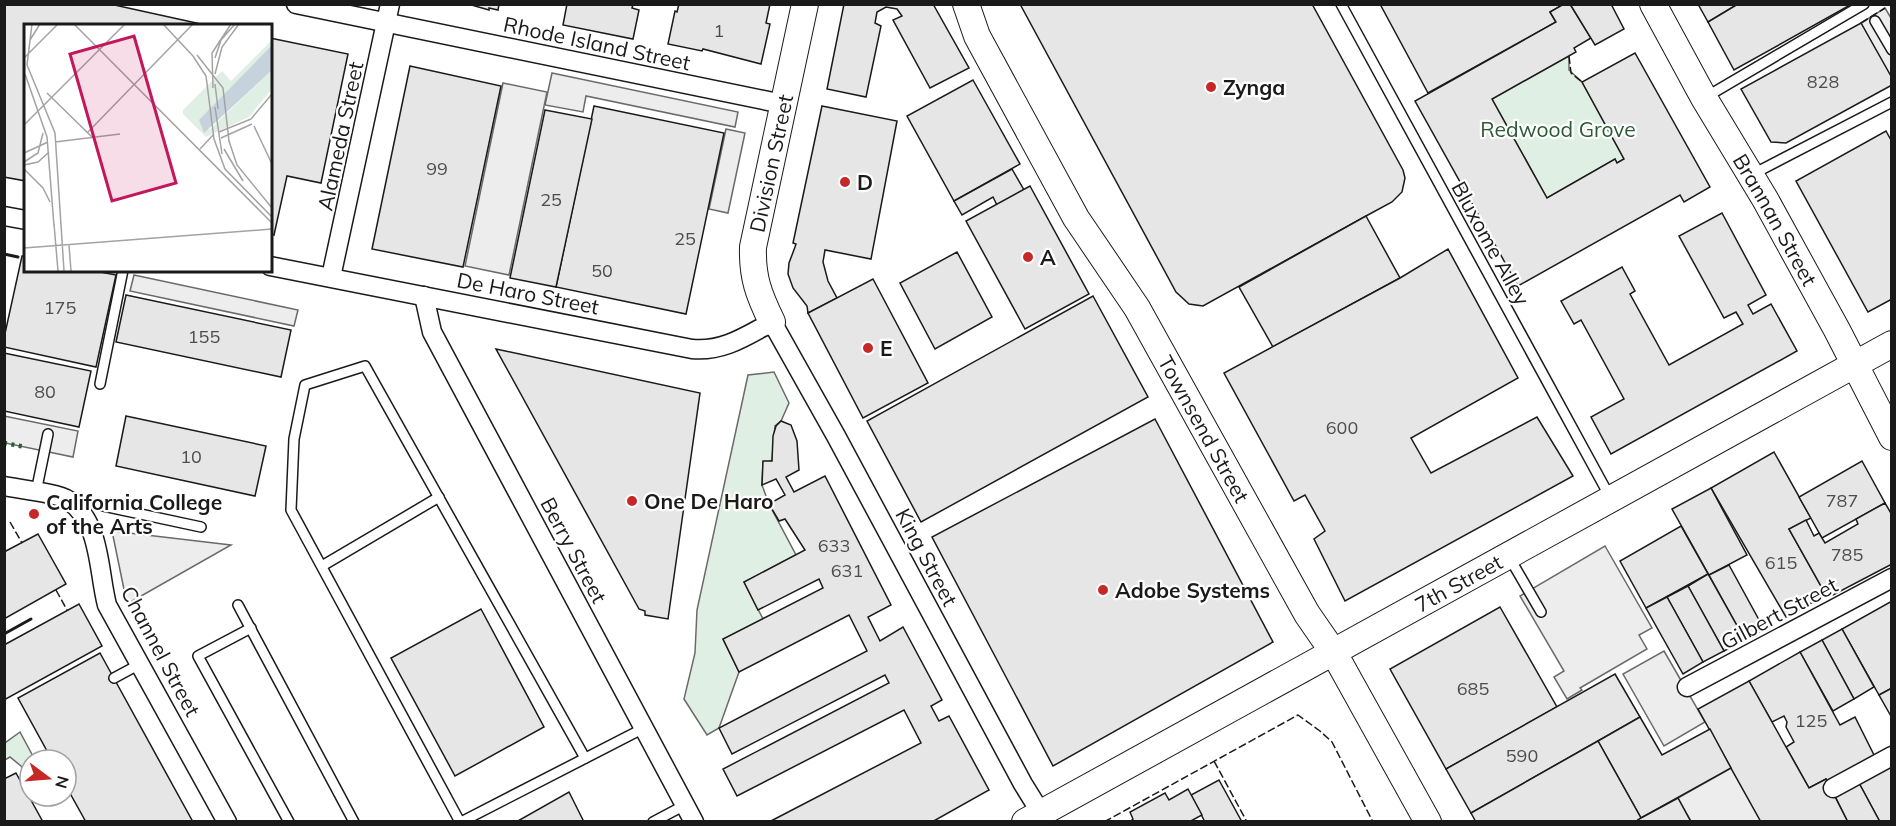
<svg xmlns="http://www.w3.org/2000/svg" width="1896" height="826" viewBox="0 0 1896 826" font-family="Mulish,sans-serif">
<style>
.green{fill:#e0efe3;stroke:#6a6a6a;stroke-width:1.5}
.parking{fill:#ededed;stroke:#6a6a6a;stroke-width:1.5}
.building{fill:#e6e6e6;stroke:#1a1a1a;stroke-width:1.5}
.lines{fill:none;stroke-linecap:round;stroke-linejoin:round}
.lane-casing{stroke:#1a1a1a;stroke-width:12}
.street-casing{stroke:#1a1a1a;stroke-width:21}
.secondary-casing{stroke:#1a1a1a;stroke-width:28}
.lane{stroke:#fff;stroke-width:9}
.street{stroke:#fff;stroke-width:18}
.secondary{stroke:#fff;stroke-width:26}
.hedge{stroke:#2b5a34;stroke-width:4.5;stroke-dasharray:3 4.5;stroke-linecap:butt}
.fence{stroke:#1a1a1a;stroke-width:1.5;stroke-dasharray:8 3;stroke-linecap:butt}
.wall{stroke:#1a1a1a;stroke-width:3}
.poi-dot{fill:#c62828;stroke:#fff;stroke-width:2}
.labels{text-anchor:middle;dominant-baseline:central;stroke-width:4.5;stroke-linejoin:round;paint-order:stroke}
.number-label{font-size:18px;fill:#4d4d4d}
.street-label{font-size:21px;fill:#1a1a1a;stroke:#fff}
.poi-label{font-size:21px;font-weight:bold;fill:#1a1a1a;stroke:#fff;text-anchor:start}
.park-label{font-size:21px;fill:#2b5a34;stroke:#fff}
.inset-road{fill:none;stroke:#a3a3a3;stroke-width:1.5}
.view{fill:#c2185b;fill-opacity:0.15;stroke:#c2185b;stroke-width:3}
.inset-edge{fill:none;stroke:#1a1a1a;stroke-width:3}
</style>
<rect width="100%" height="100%" fill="#fff"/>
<!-- green -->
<g class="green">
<polygon points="1569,56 1569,70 1582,82 1624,159 1617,163 1615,159 1547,198 1492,99"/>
<polygon points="774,372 789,403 781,421 775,426 772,461 763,462 762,485 769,504 796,555 744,582 763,619 723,639 739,672 719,728 707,735 684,699 695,653 697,610 748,375"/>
<polygon points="20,732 35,760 30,760 30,780 21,766 10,757 5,760 5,743"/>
</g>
<!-- parking -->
<g class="parking">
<polygon points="1885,8 1891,18 1891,78 1861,23"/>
<polygon points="552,73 738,112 735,127 586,96 583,112 545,105"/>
<polygon points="503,83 547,92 509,275 465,266"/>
<polygon points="726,129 745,133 728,213 709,209"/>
<polygon points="134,275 298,310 294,326 130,291"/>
<polygon points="4,416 78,431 73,457 5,443"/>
<polygon points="112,531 231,545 127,604"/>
<polygon points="1605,546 1652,628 1639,635 1647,649 1580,688 1582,690 1567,699 1554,677 1564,671 1520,596"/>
<polygon points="1664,651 1705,722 1664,746 1623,674"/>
<polygon points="1731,768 1761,821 1691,821 1678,798"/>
</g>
<!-- building -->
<g class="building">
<polygon points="4,4 110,4 210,26 26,26 26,181 4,177"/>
<polygon points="468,4 499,4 498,10 489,8 489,10"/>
<polygon points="567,4 633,4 632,8 639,10 633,39 563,25"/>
<polygon points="679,4 770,4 766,23 770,24 761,64 703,49 702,51 668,44 675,11 677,12"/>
<polygon points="844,4 933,4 969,68 930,88 893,20 902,16 897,9 886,7 877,12 875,23 881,26 866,97 827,89"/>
<polygon points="1020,4 1312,4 1403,170 1405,178 1402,192 1392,202 1366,216 1203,306 1189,304 1176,292"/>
<polygon points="1380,4 1564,4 1550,12 1556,22 1428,93"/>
<polygon points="1564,4 1570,4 1591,38 1574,48 1576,52 1492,99 1547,198 1615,159 1617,163 1624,159 1582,82 1635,53 1710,187 1684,202 1680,195 1518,286 1415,101 1556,22 1550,12"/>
<polygon points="1570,4 1611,4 1624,29 1595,45"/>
<polygon points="1698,4 1738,4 1708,22"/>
<polygon points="1738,4 1852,4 1734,70 1708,22"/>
<polygon points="1861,23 1892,78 1892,85 1786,143 1771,142 1741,89"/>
<polygon points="270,38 348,54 321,183 287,176 274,235 270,234"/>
<polygon points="410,66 501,86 463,267 372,249"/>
<polygon points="973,80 1020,164 954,201 907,116"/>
<polygon points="594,106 724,133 686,314 556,287"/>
<polygon points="822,106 897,121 871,259 825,250 823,262 828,281 837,298 808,313 807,306 793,288 788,274 789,263 795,247 796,244 793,243"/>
<polygon points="545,110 592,119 556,287 510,278"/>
<polygon points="1886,131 1892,142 1892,299 1868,312 1796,181"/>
<polygon points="1012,169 1024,190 997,205 993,197 962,215 954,201"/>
<polygon points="1030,186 1089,294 1025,329 966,221"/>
<polygon points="1722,213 1766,295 1748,305 1753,314 1771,304 1797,351 1611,454 1591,417 1624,399 1581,320 1574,324 1561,301 1622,267 1635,291 1630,294 1669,365 1743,324 1736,312 1724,318 1679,236"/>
<polygon points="1366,216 1400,278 1273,347 1239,287"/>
<polygon points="1448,249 1518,378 1411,438 1431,473 1537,417 1573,476 1345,601 1314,539 1325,531 1305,495 1294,501 1224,373 1400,278"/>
<polygon points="957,252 992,317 935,349 900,283"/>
<polygon points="22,256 26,256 26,270 90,270 116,275 96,367 4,347 4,338"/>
<polygon points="873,279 928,383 863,418 808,313"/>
<polygon points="126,295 291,330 281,377 116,342"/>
<polygon points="1093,296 1148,397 921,522 867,421"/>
<polygon points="496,349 700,393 668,619 645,615 645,611 639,609"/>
<polygon points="4,353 91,371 79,427 4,411"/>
<polygon points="126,416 266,446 255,496 116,466"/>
<polygon points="1155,419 1273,642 1053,766 932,537"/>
<polygon points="781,421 791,425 797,441 799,470 786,477 794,492 825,476 891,605 868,617 880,641 903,627 942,700 931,706 939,721 949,716 989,790 932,822 769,822 921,743 904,710 737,796 723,769 889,683 885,675 732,754 719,728 867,651 849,615 739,672 723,639 823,588 819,579 758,610 744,582 805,550 785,519 779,521 769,504 785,495 776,479 762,485 763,461 772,461 773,436 776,426"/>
<polygon points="1774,452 1811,518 1789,529 1826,595 1786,617 1711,488"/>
<polygon points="1862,461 1885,503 1822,538 1799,497"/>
<polygon points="1711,488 1747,555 1709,575 1672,509"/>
<polygon points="1885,503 1892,515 1892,564 1833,595 1829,594 1826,595 1789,529 1806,520 1814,536 1819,533 1825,543 1858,524 1856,519"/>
<polygon points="1681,526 1708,574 1646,608 1620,561"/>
<polygon points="38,534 66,584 4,619 4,552"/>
<polygon points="1729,565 1764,629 1745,640 1709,575"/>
<polygon points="1708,574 1745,640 1724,651 1688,586"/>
<polygon points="1688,586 1724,651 1703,662 1667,597"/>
<polygon points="1667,597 1703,662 1683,674 1646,608"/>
<polygon points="1892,601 1892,688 1879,695 1842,629"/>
<polygon points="79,604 102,646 4,700 4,645"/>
<polygon points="1500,607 1557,707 1446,769 1390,669"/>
<polygon points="481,609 544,727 455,776 391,658"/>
<polygon points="1842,629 1874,687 1854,699 1822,640"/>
<polygon points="1822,640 1854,699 1833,711 1800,652"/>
<polygon points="1800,652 1840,725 1855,717 1877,761 1830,787 1826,779 1809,788 1786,747 1794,742 1786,727 1787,722 1784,716 1772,722 1749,681"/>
<polygon points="100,653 193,822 86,822 66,786 66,760 52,760 18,698"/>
<polygon points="1615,674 1640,717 1471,813 1446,769"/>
<polygon points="1749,681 1809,788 1826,779 1848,822 1761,822 1698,709"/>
<polygon points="1892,688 1892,718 1879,695"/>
<polygon points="1640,717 1662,755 1710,729 1731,768 1641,818 1598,741"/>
<polygon points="1598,741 1641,818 1635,822 1476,822 1471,813"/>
<polygon points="1892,765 1892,822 1880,822 1859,783"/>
<polygon points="16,773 43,822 4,822 4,779"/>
<polygon points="1219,780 1242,822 1205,822 1191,795"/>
<polygon points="1859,783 1880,822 1848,822 1835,796"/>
<polygon points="1188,789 1202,815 1189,822 1130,822 1133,819 1130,812 1165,793 1169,800"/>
<polygon points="569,792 584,822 516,822"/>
<polygon points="1678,798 1691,822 1635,822 1641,818"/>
</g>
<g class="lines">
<defs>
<g id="lane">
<polyline points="1341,4 1610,497"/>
<polyline points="1875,21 1892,50"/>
<polyline points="1706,97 1864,4"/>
<polyline points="1753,174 1892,102"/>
<polyline points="100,384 123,270"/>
<polyline points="36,492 48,434"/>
<polyline points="75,500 201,527"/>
<polyline points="1509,557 1541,612"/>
<polyline points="322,566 439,497"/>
<polyline points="238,605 354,822"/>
<polyline points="251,628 198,656 289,822"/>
<polyline points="114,678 140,664"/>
<polyline points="460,822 291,510 294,439 305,385 365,366 585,758"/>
<polyline points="461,822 644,728"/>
<polyline points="653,822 685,805"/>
</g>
<g id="street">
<polyline points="296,4 783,104"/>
<polyline points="4,216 26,220"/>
<path d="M 270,266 L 692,349 C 723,352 746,336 772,322 L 836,436 L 1023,784 L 1041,813"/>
<polyline points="331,277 390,4"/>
<polyline points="424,296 432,332 694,822"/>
<path d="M 4,486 C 18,489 58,493 68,500 C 101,522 98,570 107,605 L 227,822"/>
<polyline points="1687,687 1892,578"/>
<polyline points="1833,788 1892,756"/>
</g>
<g id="secondary">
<path id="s1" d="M 966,4 L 977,36 L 1076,218 L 1137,308 L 1307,614 L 1334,653 L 1428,822"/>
<path id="s2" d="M 1653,4 L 1704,98 L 1765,199 L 1837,330 L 1892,437"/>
<path id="s3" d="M 772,322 C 759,295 752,278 753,247 L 805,4"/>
<path id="s4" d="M 1025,822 L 1892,344"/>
</g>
</defs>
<!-- lane casing -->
<use href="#lane" class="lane-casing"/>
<!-- street casing -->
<use href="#street" class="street-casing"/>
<!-- secondary casing -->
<use href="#secondary" class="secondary-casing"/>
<!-- lane -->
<use href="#lane" class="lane"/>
<!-- street -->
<use href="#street" class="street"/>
<!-- secondary -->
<use href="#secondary" class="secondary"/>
<!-- hedge -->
<polyline class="hedge" points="4,443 26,447"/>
<!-- fence -->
<g class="fence">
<polyline points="1861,23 1885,8"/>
<polyline points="1569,56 1571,73 1582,82"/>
<polyline points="10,522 22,543"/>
<polyline points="56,590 67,610"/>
<polyline points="1214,761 1247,822"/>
<polyline points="1104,822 1298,715 1320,731 1332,742 1373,822"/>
</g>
<!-- wall -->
<g class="wall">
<polyline points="4,254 18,257"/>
<polyline points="4,634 31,619"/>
</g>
</g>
<!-- markers -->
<g class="poi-dot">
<circle cx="1211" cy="87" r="6"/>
<circle cx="845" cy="182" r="6"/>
<circle cx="1028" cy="257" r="6"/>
<circle cx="868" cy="348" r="6"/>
<circle cx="632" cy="501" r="6"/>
<circle cx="34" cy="514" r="6"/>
<circle cx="1103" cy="590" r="6"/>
</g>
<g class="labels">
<!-- number labels -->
<g class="number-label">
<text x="719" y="30">1</text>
<text x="1823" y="81">828</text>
<text x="437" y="168">99</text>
<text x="551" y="199">25</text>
<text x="685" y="238">25</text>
<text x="602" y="270">50</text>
<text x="60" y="307">175</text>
<text x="204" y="336">155</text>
<text x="45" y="391">80</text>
<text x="1342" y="427">600</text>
<text x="191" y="456">10</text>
<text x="1842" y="500">787</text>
<text x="834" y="545">633</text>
<text x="1847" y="554">785</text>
<text x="1781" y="562">615</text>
<text x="847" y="570">631</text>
<text x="1473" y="688">685</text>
<text x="1811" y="720">125</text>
<text x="1522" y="755">590</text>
</g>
<!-- street labels -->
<g class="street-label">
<text transform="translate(597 43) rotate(12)">Rhode Island Street</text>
<text transform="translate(340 136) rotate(-78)">Alameda Street</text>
<text stroke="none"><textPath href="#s3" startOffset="164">Division Street</textPath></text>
<text stroke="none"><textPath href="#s2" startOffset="248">Brannan Street</textPath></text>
<text transform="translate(1491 243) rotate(61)">Bluxome Alley</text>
<text transform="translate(528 293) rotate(11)">De Haro Street</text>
<text stroke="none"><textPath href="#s1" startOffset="488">Townsend Street</textPath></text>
<text transform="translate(574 550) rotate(62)">Berry Street</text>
<text transform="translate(927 557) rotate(62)">King Street</text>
<text stroke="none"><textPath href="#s4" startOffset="495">7th Street</textPath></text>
<text transform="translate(1779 613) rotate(-28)">Gilbert Street</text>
<text transform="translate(161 651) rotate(62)">Channel Street</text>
</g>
<!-- poi labels -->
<g class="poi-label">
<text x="1223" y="87">Zynga</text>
<text x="857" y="182">D</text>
<text x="1040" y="257">A</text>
<text x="880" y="348">E</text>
<text x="644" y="501">One De Haro</text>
<text x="46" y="502">California College<tspan x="46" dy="24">of the Arts</tspan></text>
<text x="1115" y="590">Adobe Systems</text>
</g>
<!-- park labels -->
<g class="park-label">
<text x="1558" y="129">Redwood Grove</text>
</g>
</g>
<!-- overview -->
<g transform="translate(24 24)">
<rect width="248" height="248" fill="#fff"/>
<path d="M 247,17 L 247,22 L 198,73 L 177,99 L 178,104 L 186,105 L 247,47 L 247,66 L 225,93 L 182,113 L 159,90 L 159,86 L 198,47 L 207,57 Z" fill="#e0efe3"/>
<path d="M 247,22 L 247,47 L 180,109 L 175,96 Z" fill="#c6d2dc"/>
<path class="inset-road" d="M 8,0 L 3,41 L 31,109 L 40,247M 50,0 L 248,199M 139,0 L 169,32 L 182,52 L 190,115 L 201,145 L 248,193M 6,16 L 16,0M 173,31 L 199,64 L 205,117 L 213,141 L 248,184M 0,34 L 34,0M 191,34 L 197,16 L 211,0M 1,50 L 23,113 L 30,202M 191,50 L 198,23 L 215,0M 191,60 L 194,85M 189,64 L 188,29 L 207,0M 23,69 L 69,114M 191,83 L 198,130M 227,95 L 248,70M 0,101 L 101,0M 230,102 L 248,140M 195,108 L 227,95M 63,109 L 169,0M 197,114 L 228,100M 31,118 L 96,110M 176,125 L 190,110M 200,125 L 219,157M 0,129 L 24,118M 0,138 L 14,129 L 19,109M 0,141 L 14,138 L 25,128M 0,145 L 19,164 L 26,178M 30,200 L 34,247M 45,221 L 47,247M 0,224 L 248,205"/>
<path class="view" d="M 110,12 L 152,159 L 88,177 L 46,30 Z"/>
<rect width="248" height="248" class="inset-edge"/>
</g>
<!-- border -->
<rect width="1896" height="826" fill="none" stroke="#1a1a1a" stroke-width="12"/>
<!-- north arrow -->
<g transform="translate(48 778) rotate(106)"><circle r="28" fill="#ffffff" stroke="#a3a3a3" stroke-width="1.5"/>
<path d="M0-4.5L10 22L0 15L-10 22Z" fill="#c62828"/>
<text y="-9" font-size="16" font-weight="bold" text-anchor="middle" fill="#1a1a1a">N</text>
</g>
</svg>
